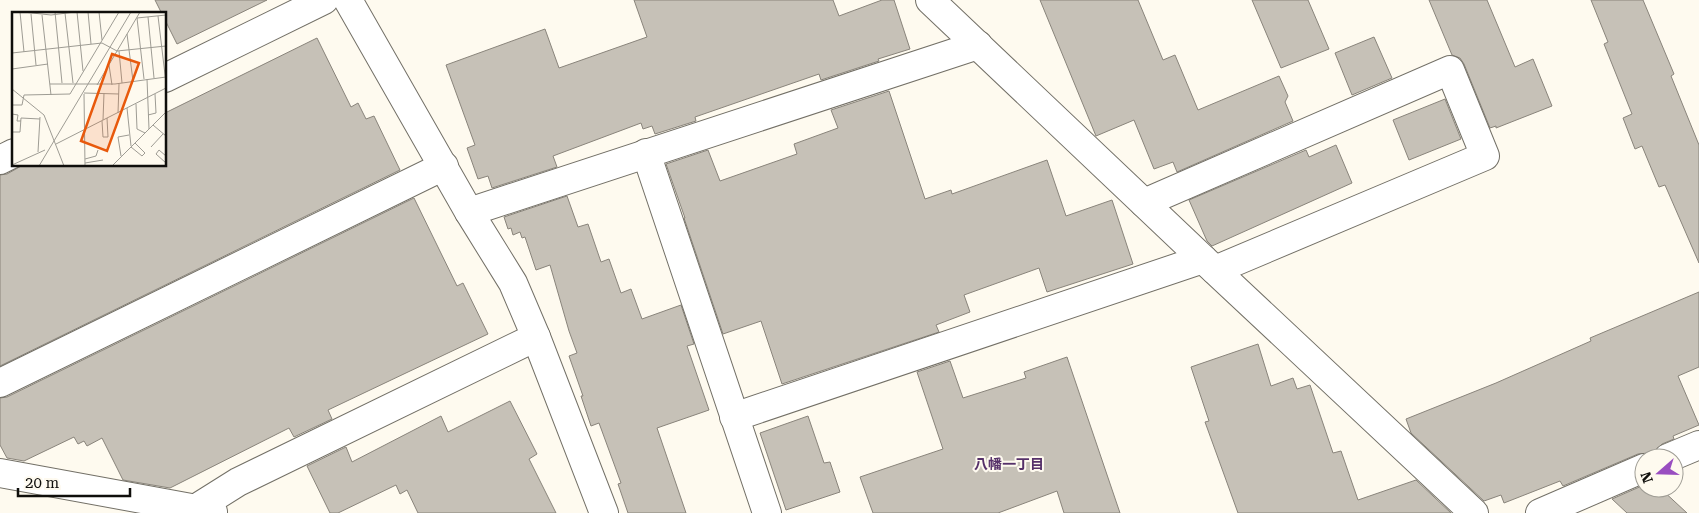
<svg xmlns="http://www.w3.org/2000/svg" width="1699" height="513" viewBox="0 0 1699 513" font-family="'Roboto Serif','Noto Sans JP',serif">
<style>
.building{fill:#c6c1b7;stroke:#89847b}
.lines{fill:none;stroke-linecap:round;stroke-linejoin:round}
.minor-casing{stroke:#737067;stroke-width:30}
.tertiary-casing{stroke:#737067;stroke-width:30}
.minor{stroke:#fff;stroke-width:28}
.tertiary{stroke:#fff;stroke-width:28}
.labels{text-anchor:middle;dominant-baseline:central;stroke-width:4;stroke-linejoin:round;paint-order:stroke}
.neighbourhood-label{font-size:14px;font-weight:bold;fill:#553069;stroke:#fefaef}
.inset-road{fill:none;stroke:#9e9c94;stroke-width:1}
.view{fill:#e8590c;fill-opacity:0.15;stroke:#e8590c;stroke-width:2.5}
.inset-edge{fill:none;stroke:#0f0e0b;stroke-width:2.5}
</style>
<rect width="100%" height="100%" fill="#fefaef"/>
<!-- building -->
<g class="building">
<polygon points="155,0 267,0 177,44 165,20 165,14 162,14"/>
<polygon points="634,0 833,0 839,16 882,0 894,0 910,49 878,59 879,61 821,80 819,74 695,117 696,121 655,134 652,126 643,129 641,123 553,156 557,167 492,188 488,176 478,179 467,148 475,145 446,65 545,29 559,68 647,37"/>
<polygon points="1040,0 1138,0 1163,60 1175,55 1198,110 1279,76 1288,96 1285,102 1293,121 1177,172 1173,162 1154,169 1134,120 1096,136"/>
<polygon points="1252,0 1308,0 1329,49 1281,68"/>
<polygon points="1429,0 1487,0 1515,67 1533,59 1552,106 1496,128 1496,126 1490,128 1464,64 1460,58 1452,55"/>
<polygon points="1591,0 1643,0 1674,74 1671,76 1699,145 1699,263 1665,185 1659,187 1642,146 1635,149 1623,118 1632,114 1604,44 1608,42"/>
<polygon points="1374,37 1392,78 1352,95 1335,53"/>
<polygon points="317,38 351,107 358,103 366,119 374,116 400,170 0,366 0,175 7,174 23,165 165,165 165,113"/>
<polygon points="889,91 925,199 951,190 952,194 1047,160 1066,216 1112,200 1133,264 1047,292 1039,268 964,295 970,312 936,325 939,332 782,384 761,321 723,334 684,218 685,218 666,164 708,150 720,181 797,154 794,144 838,128 831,110"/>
<polygon points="1445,99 1461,139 1409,160 1393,120"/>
<polygon points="1336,145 1352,183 1212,246 1207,241 1189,200 1306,150 1309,157"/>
<polygon points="567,196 578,227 588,224 601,262 609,259 621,293 631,289 642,319 681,305 694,344 687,346 709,410 657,428 686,513 628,513 618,484 621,483 599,423 591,426 581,396 583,396 569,356 577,353 569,331 550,265 536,270 525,237 522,238 520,232 513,235 511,228 508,229 504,217"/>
<polygon points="414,198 457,286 463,283 488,334 328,410 332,419 294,437 289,428 170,488 123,480 102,438 87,446 84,441 78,444 74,437 24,461 7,458 0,445 0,398 7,397"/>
<polygon points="1699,292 1699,367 1678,376 1699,425 1673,436 1674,439 1662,444 1655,451 1648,453 1638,454 1563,486 1560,481 1504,503 1501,495 1484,501 1411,433 1406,419 1496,383 1591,341 1590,338"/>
<polygon points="1258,344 1271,386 1293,378 1297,389 1310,385 1333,453 1341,451 1358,500 1416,480 1451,513 1238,513 1205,422 1209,421 1191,367"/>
<polygon points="1067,357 1120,513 1064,513 1057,491 998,513 873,513 860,477 943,449 917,372 950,361 963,398 1026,378 1024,372"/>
<polygon points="510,401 537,454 529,459 556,513 418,513 407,490 400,494 396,485 338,513 330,513 307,466 346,447 352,462 441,416 448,432"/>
<polygon points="808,416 824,463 830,462 840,492 786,510 760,433"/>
<polygon points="1644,485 1644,488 1660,488 1687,513 1627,513 1612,499"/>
</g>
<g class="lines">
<defs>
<g id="minor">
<polyline points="930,0 1203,259 1474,513"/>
<polyline points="165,78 324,0"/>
<polyline points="646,153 767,513"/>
<polyline points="0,160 14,153"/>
<polyline points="1144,203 1450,70 1485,156 1215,270"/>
<polyline points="469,212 978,45"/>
<polyline points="0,383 444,166"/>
<polyline points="734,417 1203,259"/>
<polyline points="1668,458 1699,445"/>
<polyline points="0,473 213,512"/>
<polyline points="195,509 238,482 536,337"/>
<polyline points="1540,513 1644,468"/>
</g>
<polyline id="tertiary" points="348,0 469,212 513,283 536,337 604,513"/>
</defs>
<!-- minor casing -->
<use href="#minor" class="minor-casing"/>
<!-- tertiary casing -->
<use href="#tertiary" class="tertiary-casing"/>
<!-- minor -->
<use href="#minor" class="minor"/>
<!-- tertiary -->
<use href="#tertiary" class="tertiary"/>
</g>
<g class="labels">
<!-- neighbourhood labels -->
<g class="neighbourhood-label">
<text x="1009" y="464">八幡一丁目</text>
</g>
</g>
<!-- overview -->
<g transform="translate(12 12)">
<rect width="154" height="154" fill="#fefaef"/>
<path class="inset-road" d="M 8,0 L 12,40M 11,0 L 39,3 L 63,0M 43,0 L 50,71M 65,0 L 71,59M 76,0 L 79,32M 87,0 L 90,28M 53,1 L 61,71M 19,2 L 24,53M 30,3 L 39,83M 146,4 L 154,71M 136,5 L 142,66M 115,22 L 121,69M 107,39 L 110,71M 0,41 L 90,31 L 105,39 L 154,34M 97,53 L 100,73M 0,57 L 36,52M 132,67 L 125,6 L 154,3M 135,67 L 137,117M 38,72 L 103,72 L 154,65M 85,73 L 128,0M 0,77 L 32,103 L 52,154M 72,81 L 107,82M 72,82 L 73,154M 124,92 L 125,117 L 133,121M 0,93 L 10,93 L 12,83 L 58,82 L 107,0M 115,96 L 119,134M 106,101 L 107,72M 0,102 L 6,103 L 5,109 L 9,109M 136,103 L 144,101 L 143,82M 91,108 L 92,81M 90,109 L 91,125 L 96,125 L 95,106M 141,113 L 154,124M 0,120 L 8,120 L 9,106 L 28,107M 44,132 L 154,76M 119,135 L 130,144 L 133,141 L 123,131M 139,135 L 151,122M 26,140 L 28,105M 109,144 L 106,125 L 117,123M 154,144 L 147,138 L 144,142 L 154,151M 73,147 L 84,144 L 86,138M 73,151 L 91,148M 0,153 L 33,138M 27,154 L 119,0M 100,154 L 154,100"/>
<path class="view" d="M 100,42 L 127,51 L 95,139 L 69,129 Z"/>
<rect width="154" height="154" class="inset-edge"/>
</g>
<!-- north arrow -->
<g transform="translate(1659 473) rotate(250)"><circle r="24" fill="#fefaef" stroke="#9e9c94"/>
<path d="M0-4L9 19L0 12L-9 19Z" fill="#994ec0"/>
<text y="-8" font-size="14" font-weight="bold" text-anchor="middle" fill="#0f0e0b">N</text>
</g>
<!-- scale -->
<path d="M18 488v8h112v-8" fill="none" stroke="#0f0e0b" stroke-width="2.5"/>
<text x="25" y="488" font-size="15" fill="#0f0e0b" stroke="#fefaef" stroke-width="4" paint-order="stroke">20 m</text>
</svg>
